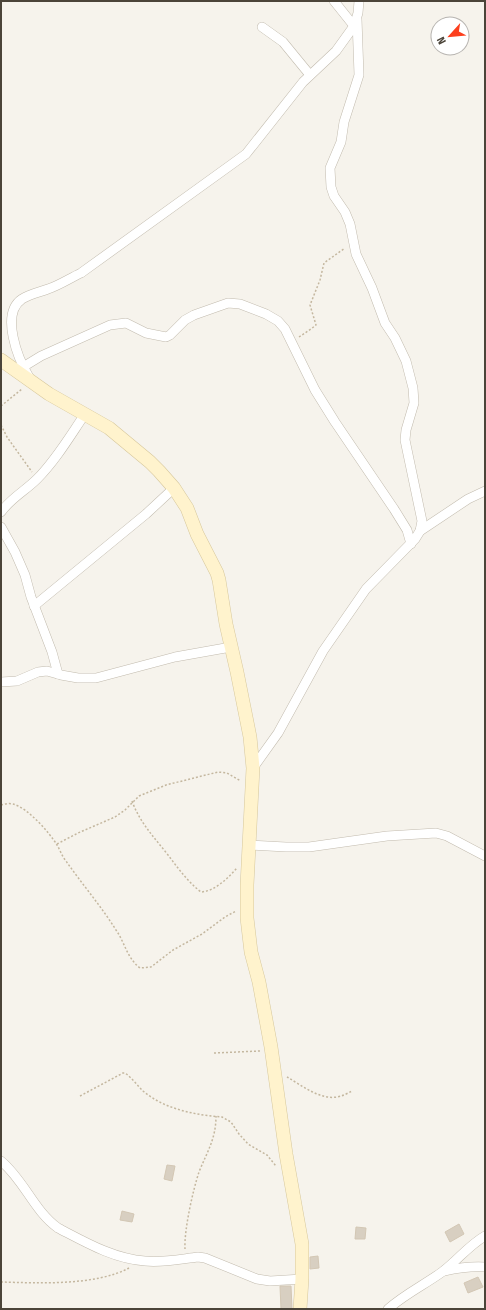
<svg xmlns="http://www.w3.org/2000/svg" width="486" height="1310" viewBox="0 0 486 1310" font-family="'Fira Sans Condensed',sans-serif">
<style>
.building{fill:#d8cfc1;stroke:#d3c7b4}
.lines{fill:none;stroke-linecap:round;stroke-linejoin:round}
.street-casing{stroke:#c2bbae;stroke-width:10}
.secondary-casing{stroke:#d6c79b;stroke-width:14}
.path{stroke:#c4b79f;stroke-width:1.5;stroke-dasharray:2 2;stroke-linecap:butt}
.street{stroke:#fff;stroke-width:9}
.secondary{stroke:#fff3cd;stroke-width:13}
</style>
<rect width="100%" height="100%" fill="#f6f3ec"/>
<!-- building -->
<g class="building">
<polygon points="167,1165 175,1166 172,1181 164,1179"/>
<polygon points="122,1211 134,1214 132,1222 120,1220"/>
<polygon points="459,1224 464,1234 450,1242 445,1232"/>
<polygon points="356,1227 366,1228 365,1239 355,1239"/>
<polygon points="318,1256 319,1268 310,1269 310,1257"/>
<polygon points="478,1277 483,1287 468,1293 464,1283"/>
<polygon points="280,1286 291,1286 292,1309 281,1309"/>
</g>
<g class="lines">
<defs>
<g id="street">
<polyline points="334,1 354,26"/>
<polyline points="262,27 283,42 310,75"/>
<polyline points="23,367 41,356 110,325 126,323 146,333 166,337 170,335 185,320 194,315 228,303 240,304 266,314 278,321 285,329 315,390 335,422 394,509 407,530 411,544"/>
<path d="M 29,377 C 18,359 0,314 22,299 C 30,294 40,292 48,289 C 60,285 70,278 81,273 L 246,154 L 303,82 L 336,51 L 354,26 L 358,13 L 359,1"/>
<path d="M 1,512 C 11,498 25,491 37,479 C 56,460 70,436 85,414"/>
<polyline points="1,527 15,552 25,575 31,597 52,652 58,674"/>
<polyline points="420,531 468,499 485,491"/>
<polyline points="34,606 146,514 174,488"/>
<polyline points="1,682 17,681 38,672 47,671 61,675 78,678 96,678 175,657 231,647"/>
<polyline points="253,768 278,733 323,651 366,589 415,539 420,531 422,521 405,440 406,430 414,403 413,388 406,361 395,338 385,323 372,288 356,254 350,224 345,212 334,196 331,187 330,168 341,142 344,122 359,75 357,19"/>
<polyline points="249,845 286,847 309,847 387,836 436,833 447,836 485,856"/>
<path d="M 1,1161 C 24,1180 34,1211 58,1228 C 85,1242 114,1259 145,1261 C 162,1263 181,1259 198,1257 L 205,1258 L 257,1279 L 270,1281 L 302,1279"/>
<path d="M 444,1271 C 458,1268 471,1266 485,1267"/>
<path d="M 388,1309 C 405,1294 424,1285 442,1272 C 457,1261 469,1245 485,1236"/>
</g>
<polyline id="secondary" points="1,360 49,394 109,428 150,462 159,471 174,488 187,508 197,534 217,573 219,580 226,624 237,672 250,737 253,768 247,885 247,918 251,952 259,982 271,1047 286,1154 302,1244 302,1279 300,1309"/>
</defs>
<!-- street casing -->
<use href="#street" class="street-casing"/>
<!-- secondary casing -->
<use href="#secondary" class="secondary-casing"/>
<!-- path -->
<g class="path">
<polyline points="299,337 311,329 316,325 310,305 320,280 324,263 345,248"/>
<polyline points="1,406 22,389"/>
<polyline points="1,425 7,437 32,472"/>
<path d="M 132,801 C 140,823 154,837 168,855 C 178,868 187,881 201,892 C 215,891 227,879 237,868"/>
<path d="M 1,805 C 5,804 9,803 13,804 C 28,808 49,832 57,845 C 60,850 62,856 66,861 C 82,884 101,906 116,930 C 125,943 127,958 140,968 L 151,967 L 173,950 L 202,934 L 225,917 L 236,911"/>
<polyline points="57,844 78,833 115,817 125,810 139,796 166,785 218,772 227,773 241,781"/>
<polyline points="214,1053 260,1051"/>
<path d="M 287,1077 C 301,1085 320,1100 337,1097 C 343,1096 348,1093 352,1091"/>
<path d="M 80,1096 L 123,1073 L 125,1073 C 132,1078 137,1085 143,1091 C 164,1109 195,1115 222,1117 L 231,1122 L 239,1134 L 248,1144 L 267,1155 L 276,1166"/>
<path d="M 185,1249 C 184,1230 193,1190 199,1172 C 207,1152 216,1139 216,1116"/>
<path d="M 1,1282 C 39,1283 95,1286 129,1268"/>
</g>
<!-- street -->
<use href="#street" class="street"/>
<!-- secondary -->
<use href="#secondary" class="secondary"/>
</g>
<!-- border -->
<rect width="486" height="1310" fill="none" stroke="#4b4439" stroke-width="4"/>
<!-- north arrow -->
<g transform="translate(450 36) rotate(243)"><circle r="19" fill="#ffffff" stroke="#b7b4b0"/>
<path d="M0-3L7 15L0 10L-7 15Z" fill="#fc3f1d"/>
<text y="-6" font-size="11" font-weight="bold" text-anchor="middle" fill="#4b4439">N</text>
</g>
</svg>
